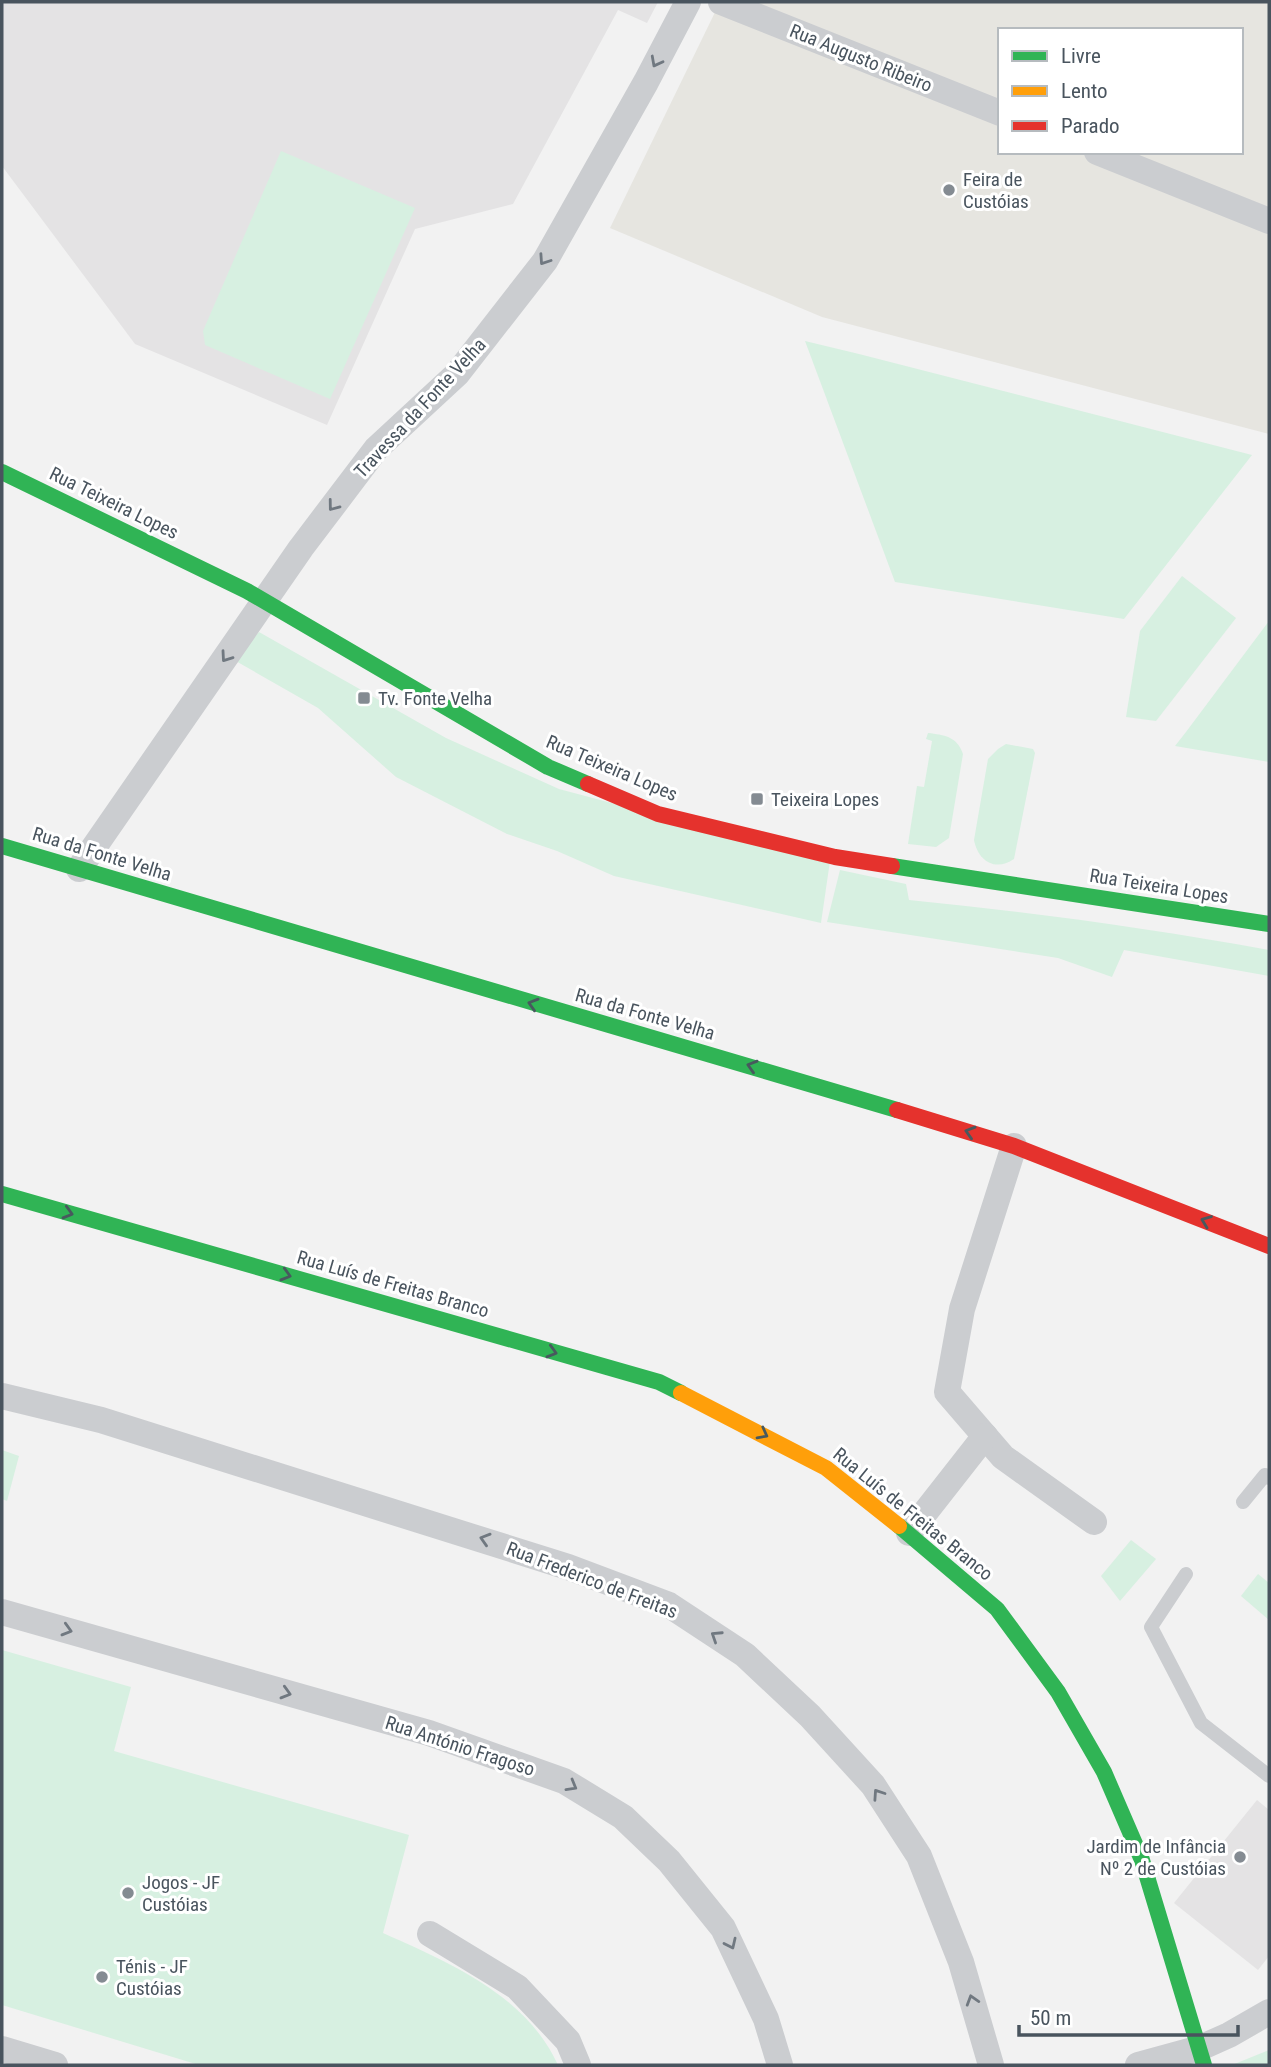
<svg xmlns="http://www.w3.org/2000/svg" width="1271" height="2067" viewBox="0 0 1271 2067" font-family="'Roboto Condensed',sans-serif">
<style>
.commercial{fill:#e6e5e0;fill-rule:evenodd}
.education{fill:#e4e3e4}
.green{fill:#d7f0e1}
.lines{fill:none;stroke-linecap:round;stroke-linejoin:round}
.lane{stroke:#cbcdd0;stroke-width:14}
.street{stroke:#cbcdd0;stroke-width:26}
.fast{stroke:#30b455;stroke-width:16}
.slow{stroke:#ff9f0a;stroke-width:16}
.jam{stroke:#e5322d;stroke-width:16}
.oneway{stroke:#707880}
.oneway2{stroke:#48595e}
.poi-dot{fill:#848b92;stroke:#fff;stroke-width:2.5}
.labels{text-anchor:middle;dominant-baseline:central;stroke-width:6;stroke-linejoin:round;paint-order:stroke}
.street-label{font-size:19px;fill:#49545e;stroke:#fff}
.poi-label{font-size:19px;fill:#49545e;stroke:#fff;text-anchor:start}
</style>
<rect width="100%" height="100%" fill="#f2f2f2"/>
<!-- commercial -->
<path class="commercial" d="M 720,2 L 1269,2 L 1269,434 L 822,317 L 610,228 ZM 1000,30 L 1241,30 L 1241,152 L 1000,152 Z"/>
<!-- education -->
<g class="education">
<polygon points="2,2 658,2 647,23 618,10 513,204 415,229 327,425 135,344 2,166"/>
<polygon points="1257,1800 1269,1810 1269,1956 1258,1970 1174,1903"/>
</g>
<!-- green -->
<g class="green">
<polygon points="281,151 415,208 330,399 205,345 203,331"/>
<polygon points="805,341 859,354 1252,455 1124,619 895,582"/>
<polygon points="1182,576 1236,618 1156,721 1126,717 1140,631"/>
<polygon points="1269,621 1269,762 1175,746 1186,732"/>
<polygon points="259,632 446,738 559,789 830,861 821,923 614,876 557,851 507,834 396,777 318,708 234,660"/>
<path d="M 928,733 C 944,735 957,736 963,754 L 949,838 L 936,847 L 908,844 L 917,786 L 924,787 L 932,741 L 926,739 Z"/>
<path d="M 1006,744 L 1033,749 L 1035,753 L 1014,859 C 995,872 978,861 974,840 L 988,759 L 998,749 Z"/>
<path d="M 840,870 L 906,884 L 909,900 C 1030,912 1149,928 1269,950 L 1269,976 L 1124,950 L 1112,977 L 1058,958 L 827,922 Z"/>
<polygon points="2,1450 19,1456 7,1501 2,1499"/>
<polygon points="1131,1540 1156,1559 1120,1601 1101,1576"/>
<polygon points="1258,1574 1269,1583 1269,1620 1241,1596"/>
<path d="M 2,1650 L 131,1687 L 114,1751 L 409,1835 L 383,1933 C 450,1963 526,1995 558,2065 L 199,2065 L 2,2005 Z"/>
<polygon points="1269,2050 1269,2065 1232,2065"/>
</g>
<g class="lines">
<!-- lane -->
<g class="lane">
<polyline points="1243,1502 1265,1475 1269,1478"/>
<polyline points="1186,1574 1151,1627 1201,1723 1269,1776"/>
</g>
<!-- street -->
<g class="street">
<polyline points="721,2 1000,113"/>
<polyline points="1097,152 1269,221"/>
<polyline points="79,869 301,548 376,449 457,374 545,261 646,82 688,2"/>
<polyline points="1014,1146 962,1309 947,1392 1003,1457 1094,1522"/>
<polyline points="2,1396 101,1420 568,1567 669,1605 745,1655 810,1716 873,1785 919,1856 961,1962 991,2065"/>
<polyline points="909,1533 985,1436"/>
<polyline points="2,1612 429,1733 564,1781 623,1817 669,1861 723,1928 766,2019 780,2065"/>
<polyline points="430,1934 517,1987 568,2041 578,2065"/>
<polyline points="2,2049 55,2065"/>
<polyline points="1138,2065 1200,2048 1229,2035 1269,2012"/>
</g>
<!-- fast -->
<g class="fast">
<polyline points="2,472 247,591 548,767 588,784"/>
<polyline points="2,846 897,1110"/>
<polyline points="892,866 1269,924"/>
<polyline points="2,1194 659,1382 681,1393"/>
<polyline points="899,1526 997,1609 1058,1692 1104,1772 1142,1860 1204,2065"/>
</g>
<!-- slow -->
<polyline class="slow" points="681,1393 826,1468 899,1526"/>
<!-- jam -->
<g class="jam">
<polyline points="588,784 658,814 835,857 892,866"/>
<polyline points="897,1110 1014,1146 1269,1246"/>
</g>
</g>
<!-- one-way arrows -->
<defs><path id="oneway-chevron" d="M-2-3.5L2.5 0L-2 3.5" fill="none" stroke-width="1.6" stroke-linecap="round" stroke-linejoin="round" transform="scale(1.75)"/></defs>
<g class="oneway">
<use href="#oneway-chevron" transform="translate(656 62) rotate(118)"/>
<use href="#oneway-chevron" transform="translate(544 260) rotate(124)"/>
<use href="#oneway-chevron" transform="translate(333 506) rotate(127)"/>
<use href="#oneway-chevron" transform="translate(226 657) rotate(125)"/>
<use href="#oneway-chevron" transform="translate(485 1539) rotate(-163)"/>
<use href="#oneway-chevron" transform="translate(67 1630) rotate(16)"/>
<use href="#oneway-chevron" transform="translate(716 1636) rotate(-147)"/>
<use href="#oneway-chevron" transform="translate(286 1693) rotate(16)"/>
<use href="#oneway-chevron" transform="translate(572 1786) rotate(30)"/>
<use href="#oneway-chevron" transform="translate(878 1794) rotate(-124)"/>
<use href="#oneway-chevron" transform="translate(731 1944) rotate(65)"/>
<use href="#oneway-chevron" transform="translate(972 2000) rotate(-107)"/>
</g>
<g class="oneway2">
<use href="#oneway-chevron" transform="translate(533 1004) rotate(-163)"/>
<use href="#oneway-chevron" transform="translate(752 1066) rotate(-163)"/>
<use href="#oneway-chevron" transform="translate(970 1132) rotate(-163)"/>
<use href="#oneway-chevron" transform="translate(68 1213) rotate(16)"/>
<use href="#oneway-chevron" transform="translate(1206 1221) rotate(-159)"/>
<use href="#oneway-chevron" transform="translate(286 1275) rotate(16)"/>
<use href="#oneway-chevron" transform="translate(552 1352) rotate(16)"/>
<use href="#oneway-chevron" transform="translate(763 1434) rotate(28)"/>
</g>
<!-- markers -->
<g class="poi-dot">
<circle cx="949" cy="190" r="7"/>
<rect x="357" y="691" width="14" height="14" rx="3.5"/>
<rect x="750" y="792" width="14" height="14" rx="3.5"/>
<circle cx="1240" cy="1857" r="7"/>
<circle cx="128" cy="1893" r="7"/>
<circle cx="102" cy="1977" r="7"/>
</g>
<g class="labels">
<!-- street labels -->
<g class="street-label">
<text transform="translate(861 58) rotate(22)">Rua Augusto Ribeiro</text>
<text transform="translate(420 408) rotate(-47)">Travessa da Fonte Velha</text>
<text transform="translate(114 503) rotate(26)">Rua Teixeira Lopes</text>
<text transform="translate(612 768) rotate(23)">Rua Teixeira Lopes</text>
<text transform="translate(102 854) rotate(17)">Rua da Fonte Velha</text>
<text transform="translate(1159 886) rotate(9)">Rua Teixeira Lopes</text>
<text transform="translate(645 1014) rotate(16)">Rua da Fonte Velha</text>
<text transform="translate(393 1284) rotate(16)">Rua Luís de Freitas Branco</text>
<text transform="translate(913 1514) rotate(39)">Rua Luís de Freitas Branco</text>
<text transform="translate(592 1580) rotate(21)">Rua Frederico de Freitas</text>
<text transform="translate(460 1746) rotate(18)">Rua António Fragoso</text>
</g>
<!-- poi labels -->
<g class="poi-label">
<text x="963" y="179">Feira de<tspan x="963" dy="22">Custóias</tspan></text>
<text x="378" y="698">Tv. Fonte Velha</text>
<text x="771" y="799">Teixeira Lopes</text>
<text x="1226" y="1846" text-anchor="end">Jardim de Infância<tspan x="1226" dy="22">Nº 2 de Custóias</tspan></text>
<text x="142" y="1882">Jogos - JF<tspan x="142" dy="22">Custóias</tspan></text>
<text x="116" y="1966">Ténis - JF<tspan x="116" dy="22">Custóias</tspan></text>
</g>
</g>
<!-- border -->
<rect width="1271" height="2067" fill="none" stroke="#49545e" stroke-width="7"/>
<!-- legend -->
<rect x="998" y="28" width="245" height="126" fill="#ffffff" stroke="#b6bbbf" stroke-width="2"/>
<rect x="1012" y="51" width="35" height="10" fill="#30b455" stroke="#b6bbbf" stroke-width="2"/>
<text x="1061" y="63" font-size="21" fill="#49545e">Livre</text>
<rect x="1012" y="86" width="35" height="10" fill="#ff9f0a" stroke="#b6bbbf" stroke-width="2"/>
<text x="1061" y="98" font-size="21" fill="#49545e">Lento</text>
<rect x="1012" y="121" width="35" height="10" fill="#e5322d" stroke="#b6bbbf" stroke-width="2"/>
<text x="1061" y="133" font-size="21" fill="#49545e">Parado</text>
<!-- scale -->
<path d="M1019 2025v10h219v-10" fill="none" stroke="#49545e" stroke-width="3.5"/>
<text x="1030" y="2025" font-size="21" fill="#49545e" stroke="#ffffff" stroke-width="5" paint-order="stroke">50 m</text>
</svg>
